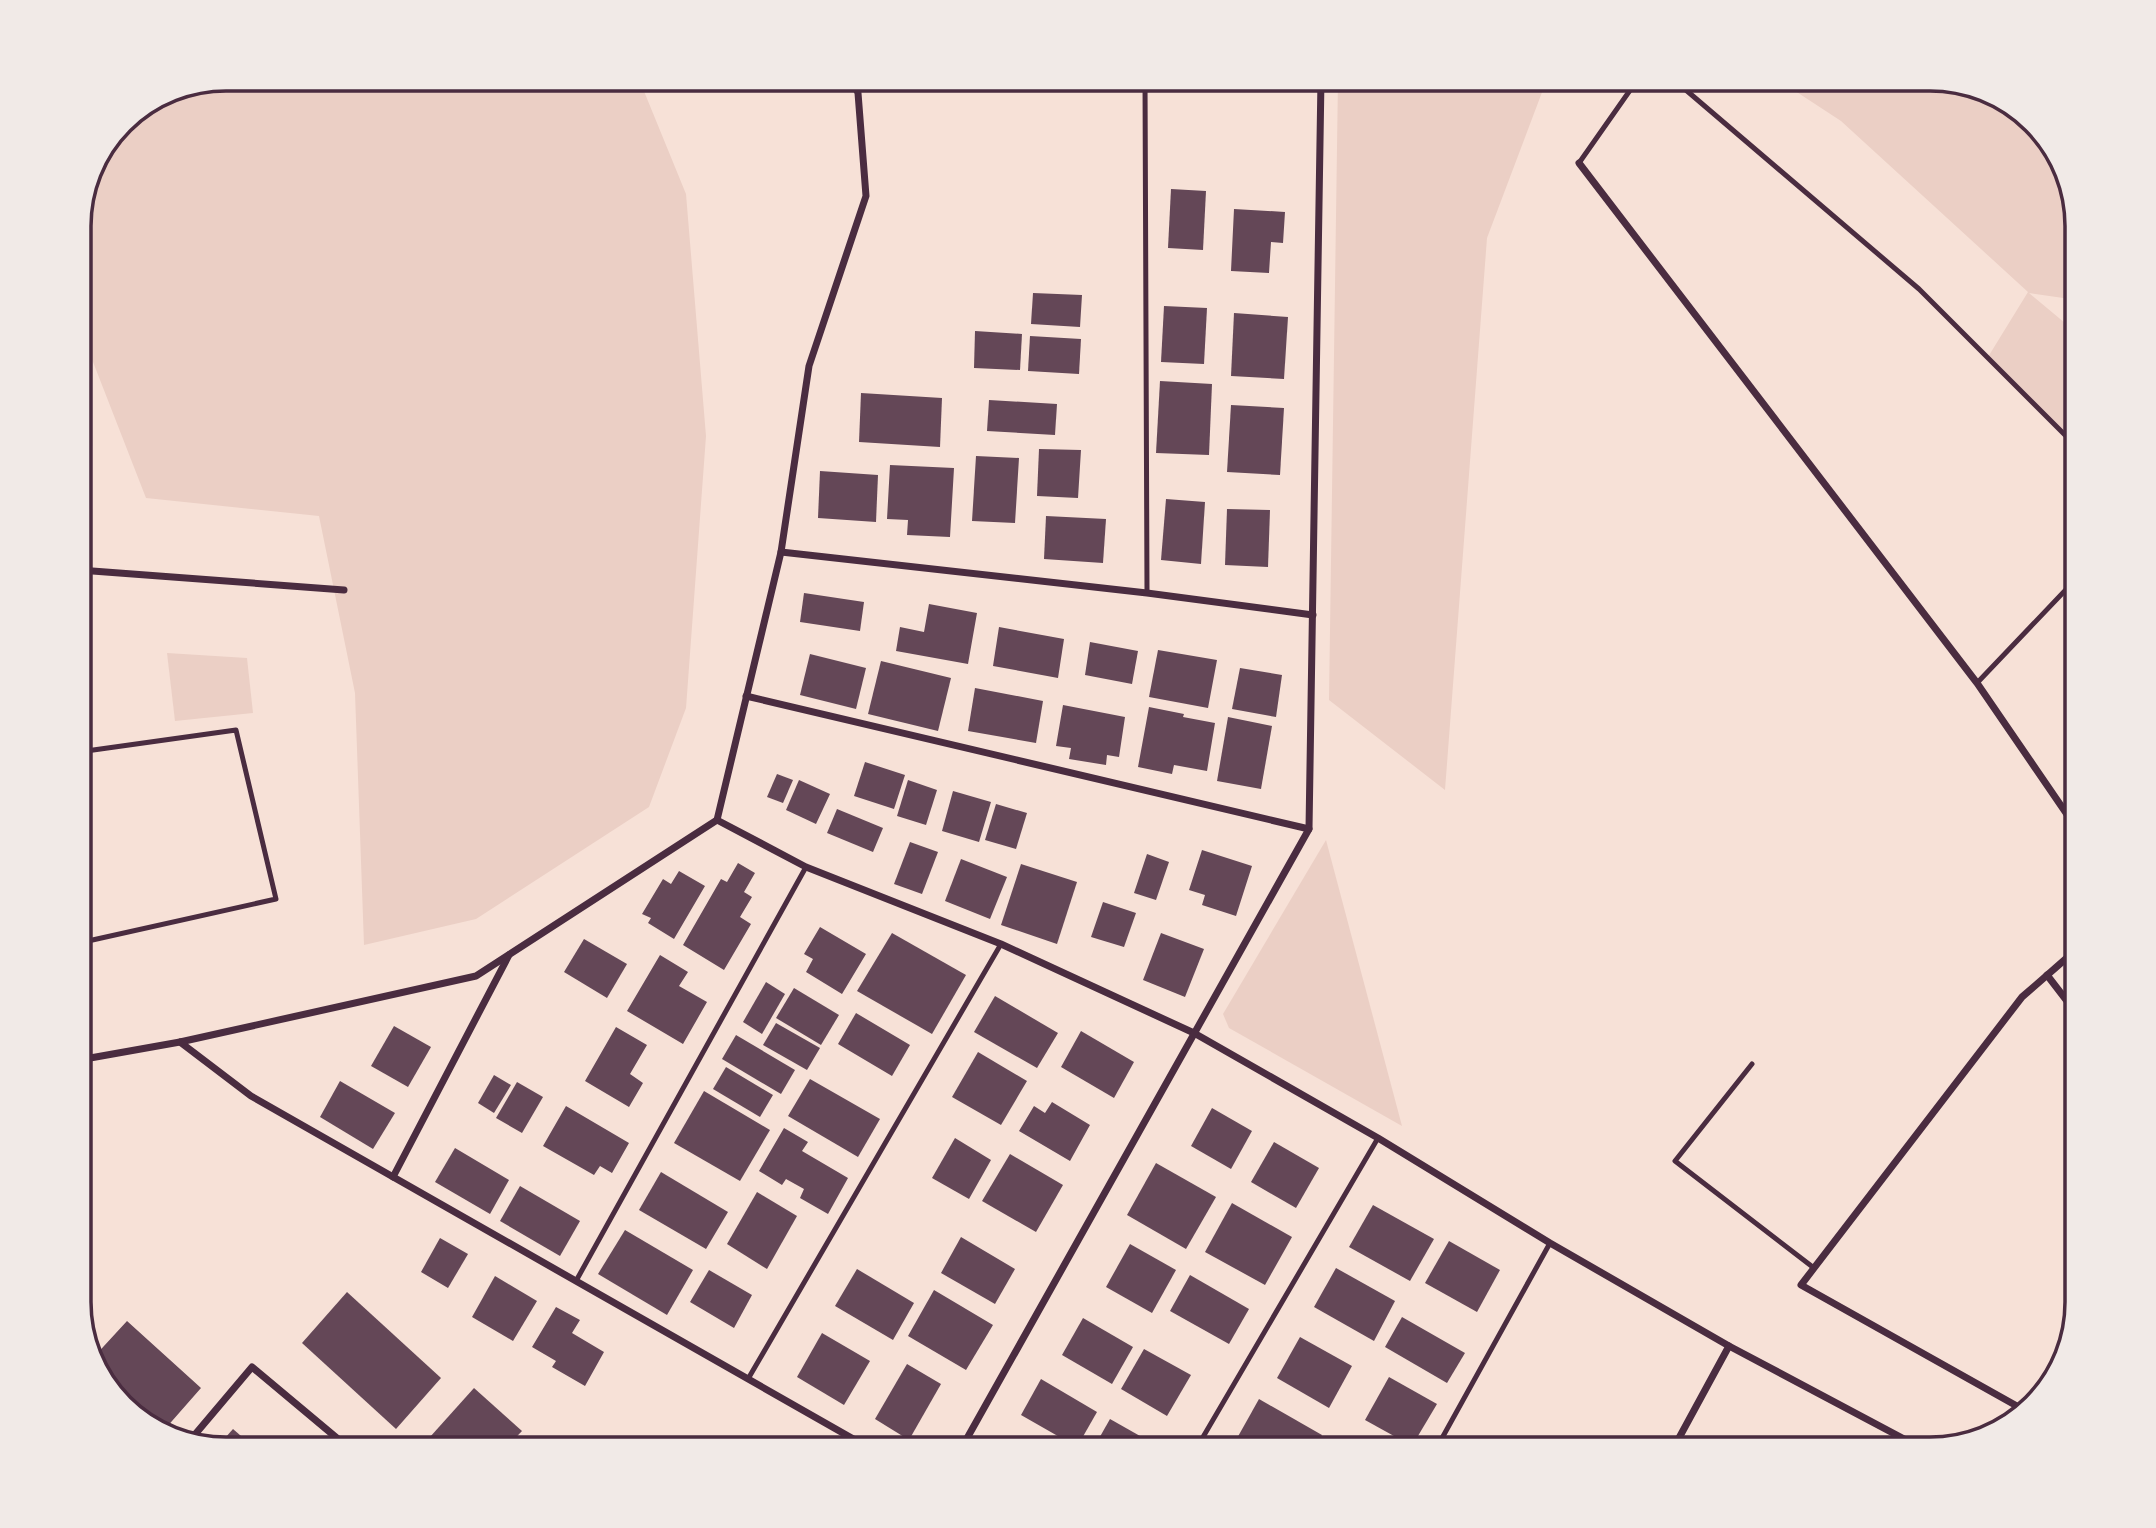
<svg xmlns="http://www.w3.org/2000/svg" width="2156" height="1528" viewBox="0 0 2156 1528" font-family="Literata,serif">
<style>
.green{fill:#ebcfc5}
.building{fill:#644757}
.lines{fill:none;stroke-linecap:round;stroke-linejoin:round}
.service{stroke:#4a2c40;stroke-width:5}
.minor{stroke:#4a2c40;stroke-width:7}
.rim{fill:none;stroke:#4a2c40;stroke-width:3.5}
</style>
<rect width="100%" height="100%" fill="#f7e1d7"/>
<!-- green -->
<g class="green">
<polygon points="226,79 639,79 686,194 706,436 686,708 649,807 476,919 364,945 355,693 319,516 146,498 79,326 79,216 94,161 128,115 170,90"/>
<polygon points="1338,79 1547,79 1487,238 1445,790 1329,700"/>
<polygon points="1777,79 1931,79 2019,109 2062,160 2077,225 2077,300 2029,293 2077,333 2077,447 1988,357 2028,292 1841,121"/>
<polygon points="167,653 247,658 253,713 175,721"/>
<polygon points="1326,840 1402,1126 1229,1028 1223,1014"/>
</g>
<!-- building -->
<g class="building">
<polygon points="1171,189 1206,191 1203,250 1168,248"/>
<polygon points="1234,209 1285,212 1283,243 1271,242 1269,273 1231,271"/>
<polygon points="1033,293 1082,295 1080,327 1031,324"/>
<polygon points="1164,306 1207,308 1204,364 1161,362"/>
<polygon points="1234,313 1288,317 1284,379 1231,376"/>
<polygon points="975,331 1022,334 1020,370 974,368"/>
<polygon points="1030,336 1081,339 1079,374 1028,371"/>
<polygon points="1160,381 1212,384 1209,455 1156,453"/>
<polygon points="861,393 942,398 940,447 859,442"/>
<polygon points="989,400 1057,404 1055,435 987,431"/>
<polygon points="1231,405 1284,408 1280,475 1227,472"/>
<polygon points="1039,449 1081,450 1078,498 1037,496"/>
<polygon points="976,456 1019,458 1015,523 972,521"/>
<polygon points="890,465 954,468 950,537 907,535 908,520 887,519"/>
<polygon points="820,471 878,475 876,522 818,518"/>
<polygon points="1166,499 1205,502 1201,564 1161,560"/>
<polygon points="1227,509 1270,510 1268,567 1225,565"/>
<polygon points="1046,516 1106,519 1103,563 1044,559"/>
<polygon points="804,593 864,602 860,631 800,622"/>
<polygon points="929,604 977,613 968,664 896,651 900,627 924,632"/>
<polygon points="999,627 1064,639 1058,678 993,666"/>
<polygon points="1090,642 1138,651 1132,684 1085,675"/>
<polygon points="1158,650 1217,660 1208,708 1149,697"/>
<polygon points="810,654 866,668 856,709 800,695"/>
<polygon points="881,661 951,678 938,731 868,714"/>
<polygon points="1240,668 1282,675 1276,717 1232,709"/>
<polygon points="975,688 1043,701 1036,743 968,731"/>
<polygon points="1063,705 1125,717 1119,757 1107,755 1106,765 1069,759 1071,748 1056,746"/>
<polygon points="1149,707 1184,714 1183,717 1215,723 1207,771 1174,765 1172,774 1138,767"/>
<polygon points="1228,717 1272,726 1261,789 1217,781"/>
<polygon points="865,762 905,775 894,809 854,796"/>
<polygon points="777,774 793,780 783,803 767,797"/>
<polygon points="799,780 830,794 816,824 786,810"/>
<polygon points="908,780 937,790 926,825 897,816"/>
<polygon points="953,791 991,802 979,842 942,831"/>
<polygon points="996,804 1027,813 1016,849 985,840"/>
<polygon points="837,809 883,828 873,852 827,833"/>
<polygon points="910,842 938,852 922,894 894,884"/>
<polygon points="1202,850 1252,866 1236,916 1202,905 1205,895 1189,890"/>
<polygon points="1147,854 1169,862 1156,900 1134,893"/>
<polygon points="961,859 1007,877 990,919 945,901"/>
<polygon points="738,863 755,873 744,892 752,897 740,917 751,924 724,970 683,945 721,879 727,882"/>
<polygon points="1021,864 1077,882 1057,944 1001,925"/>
<polygon points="679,871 705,886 674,939 648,923 651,918 642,914 663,879 671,884"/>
<polygon points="1103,902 1136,913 1124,947 1091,937"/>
<polygon points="820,927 866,954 842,994 806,972 813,959 804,954"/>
<polygon points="892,933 966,975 932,1034 857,991"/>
<polygon points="1161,933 1204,949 1185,997 1143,980"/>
<polygon points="584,939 627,964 607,998 564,972"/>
<polygon points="660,955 688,972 679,986 707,1002 683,1044 627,1011"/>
<polygon points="766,982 785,994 762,1034 743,1022"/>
<polygon points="794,988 839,1015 821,1045 776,1018"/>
<polygon points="995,996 1058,1033 1037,1068 974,1032"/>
<polygon points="856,1013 910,1045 892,1076 838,1044"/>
<polygon points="776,1023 820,1048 807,1070 763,1045"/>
<polygon points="394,1026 431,1047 408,1087 371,1066"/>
<polygon points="616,1027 647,1045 630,1074 643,1083 629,1107 585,1081"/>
<polygon points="1081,1031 1134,1062 1114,1098 1061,1067"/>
<polygon points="736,1035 795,1070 781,1094 722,1059"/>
<polygon points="978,1052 1027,1081 1001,1125 952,1097"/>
<polygon points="726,1067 773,1095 760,1117 713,1089"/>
<polygon points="494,1075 511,1085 494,1113 478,1103"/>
<polygon points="810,1079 880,1119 858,1157 788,1116"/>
<polygon points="340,1081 395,1113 373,1149 320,1117"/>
<polygon points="517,1082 543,1097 522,1133 496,1118"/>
<polygon points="704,1091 770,1130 740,1181 674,1143"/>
<polygon points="1052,1102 1090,1125 1070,1161 1019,1131 1034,1106 1045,1113"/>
<polygon points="566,1106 629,1143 612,1173 600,1166 594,1175 543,1146"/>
<polygon points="1212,1108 1252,1131 1231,1169 1191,1146"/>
<polygon points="784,1128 808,1142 802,1151 848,1178 828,1214 800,1198 804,1189 786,1179 782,1185 759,1171"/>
<polygon points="955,1138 991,1160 969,1199 932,1178"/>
<polygon points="1274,1142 1319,1168 1296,1208 1251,1182"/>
<polygon points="455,1148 509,1180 490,1214 435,1182"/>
<polygon points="1010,1154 1063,1185 1036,1232 982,1201"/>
<polygon points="1156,1163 1216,1197 1186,1249 1127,1215"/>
<polygon points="661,1172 728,1212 706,1249 639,1210"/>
<polygon points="520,1186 580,1221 560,1256 500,1221"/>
<polygon points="757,1192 797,1216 767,1269 727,1244"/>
<polygon points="1232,1203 1292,1237 1265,1285 1205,1252"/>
<polygon points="1373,1205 1434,1239 1410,1281 1349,1247"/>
<polygon points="625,1230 693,1270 667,1315 598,1274"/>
<polygon points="961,1237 1015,1269 995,1304 941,1273"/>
<polygon points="440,1238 468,1254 448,1288 421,1272"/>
<polygon points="1449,1241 1500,1270 1477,1312 1425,1283"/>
<polygon points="1130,1244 1176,1270 1152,1313 1106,1287"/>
<polygon points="1336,1268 1395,1301 1374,1341 1314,1307"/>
<polygon points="857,1269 914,1303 893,1340 835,1306"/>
<polygon points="709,1270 752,1295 734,1328 690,1302"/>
<polygon points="1190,1275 1249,1309 1229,1344 1170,1311"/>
<polygon points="495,1276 537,1301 513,1341 472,1317"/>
<polygon points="934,1290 993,1325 966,1370 908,1336"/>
<polygon points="347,1292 441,1378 396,1429 302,1343"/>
<polygon points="556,1307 580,1320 572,1333 604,1352 585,1386 552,1367 556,1361 532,1347"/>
<polygon points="1402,1317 1465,1353 1447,1383 1385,1347"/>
<polygon points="1083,1318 1133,1347 1112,1384 1062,1355"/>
<polygon points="127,1321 201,1388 165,1429 127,1395 122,1401 94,1368 92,1359"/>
<polygon points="83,1326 95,1338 88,1346 84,1328"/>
<polygon points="822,1333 870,1361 844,1405 797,1377"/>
<polygon points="1300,1337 1352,1366 1329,1408 1277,1378"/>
<polygon points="1144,1349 1191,1375 1167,1416 1121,1389"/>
<polygon points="907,1364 941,1384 909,1440 875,1419"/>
<polygon points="1389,1377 1437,1404 1412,1446 1365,1420"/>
<polygon points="1041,1379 1097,1412 1077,1447 1021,1415"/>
<polygon points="474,1388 522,1431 505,1449 423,1449 421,1447"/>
<polygon points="1259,1399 1322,1435 1314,1449 1231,1449"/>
<polygon points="1110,1419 1163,1449 1093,1449"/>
<polygon points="233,1429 256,1449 225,1449 217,1447"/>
</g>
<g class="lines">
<!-- service -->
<g class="service">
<polyline points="1145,79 1147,593"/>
<polyline points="1673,79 1919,289 2077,447"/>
<polyline points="1579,163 1633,86 1652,79"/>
<polyline points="1977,683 2077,578"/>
<polyline points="79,943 276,899 236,730 79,752"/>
<polyline points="1752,1064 1675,1161 1814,1268"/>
<polyline points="576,1281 806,867"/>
<polyline points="748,1379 1001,944"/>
<polyline points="1196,1449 1378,1138"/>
<polyline points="1436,1449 1550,1243"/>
</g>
<!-- minor -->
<g class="minor">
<polyline points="1579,163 1977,683 2077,829"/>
<polyline points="781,552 1147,593 1313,615"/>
<polyline points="79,570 344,590"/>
<polyline points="746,696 1309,829"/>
<polyline points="717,820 806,867 1001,944 1194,1033 1378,1138 1550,1243 1729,1346 1923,1449"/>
<polyline points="2047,975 2077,1014"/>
<polyline points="180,1042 251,1096 871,1449"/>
<polyline points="79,1060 180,1042 476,976 717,820 781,552 809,366 866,196 858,93 851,79"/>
<polyline points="393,1177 509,955"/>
<polyline points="2024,1410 1801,1285 2022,997 2077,949"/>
<polyline points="192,1438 252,1367 350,1449"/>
<polyline points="961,1449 1309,829 1321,79"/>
<polyline points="1673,1449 1729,1346"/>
</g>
</g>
<!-- crop -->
<path d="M0 0H2156V1528H0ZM226 91H1930A135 135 0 0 1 2065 226V1302A135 135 0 0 1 1930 1437H226A135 135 0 0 1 91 1302V226A135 135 0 0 1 226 91Z" fill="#f1eae7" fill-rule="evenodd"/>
<path class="rim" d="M226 91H1930A135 135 0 0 1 2065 226V1302A135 135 0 0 1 1930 1437H226A135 135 0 0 1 91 1302V226A135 135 0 0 1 226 91Z"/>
</svg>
